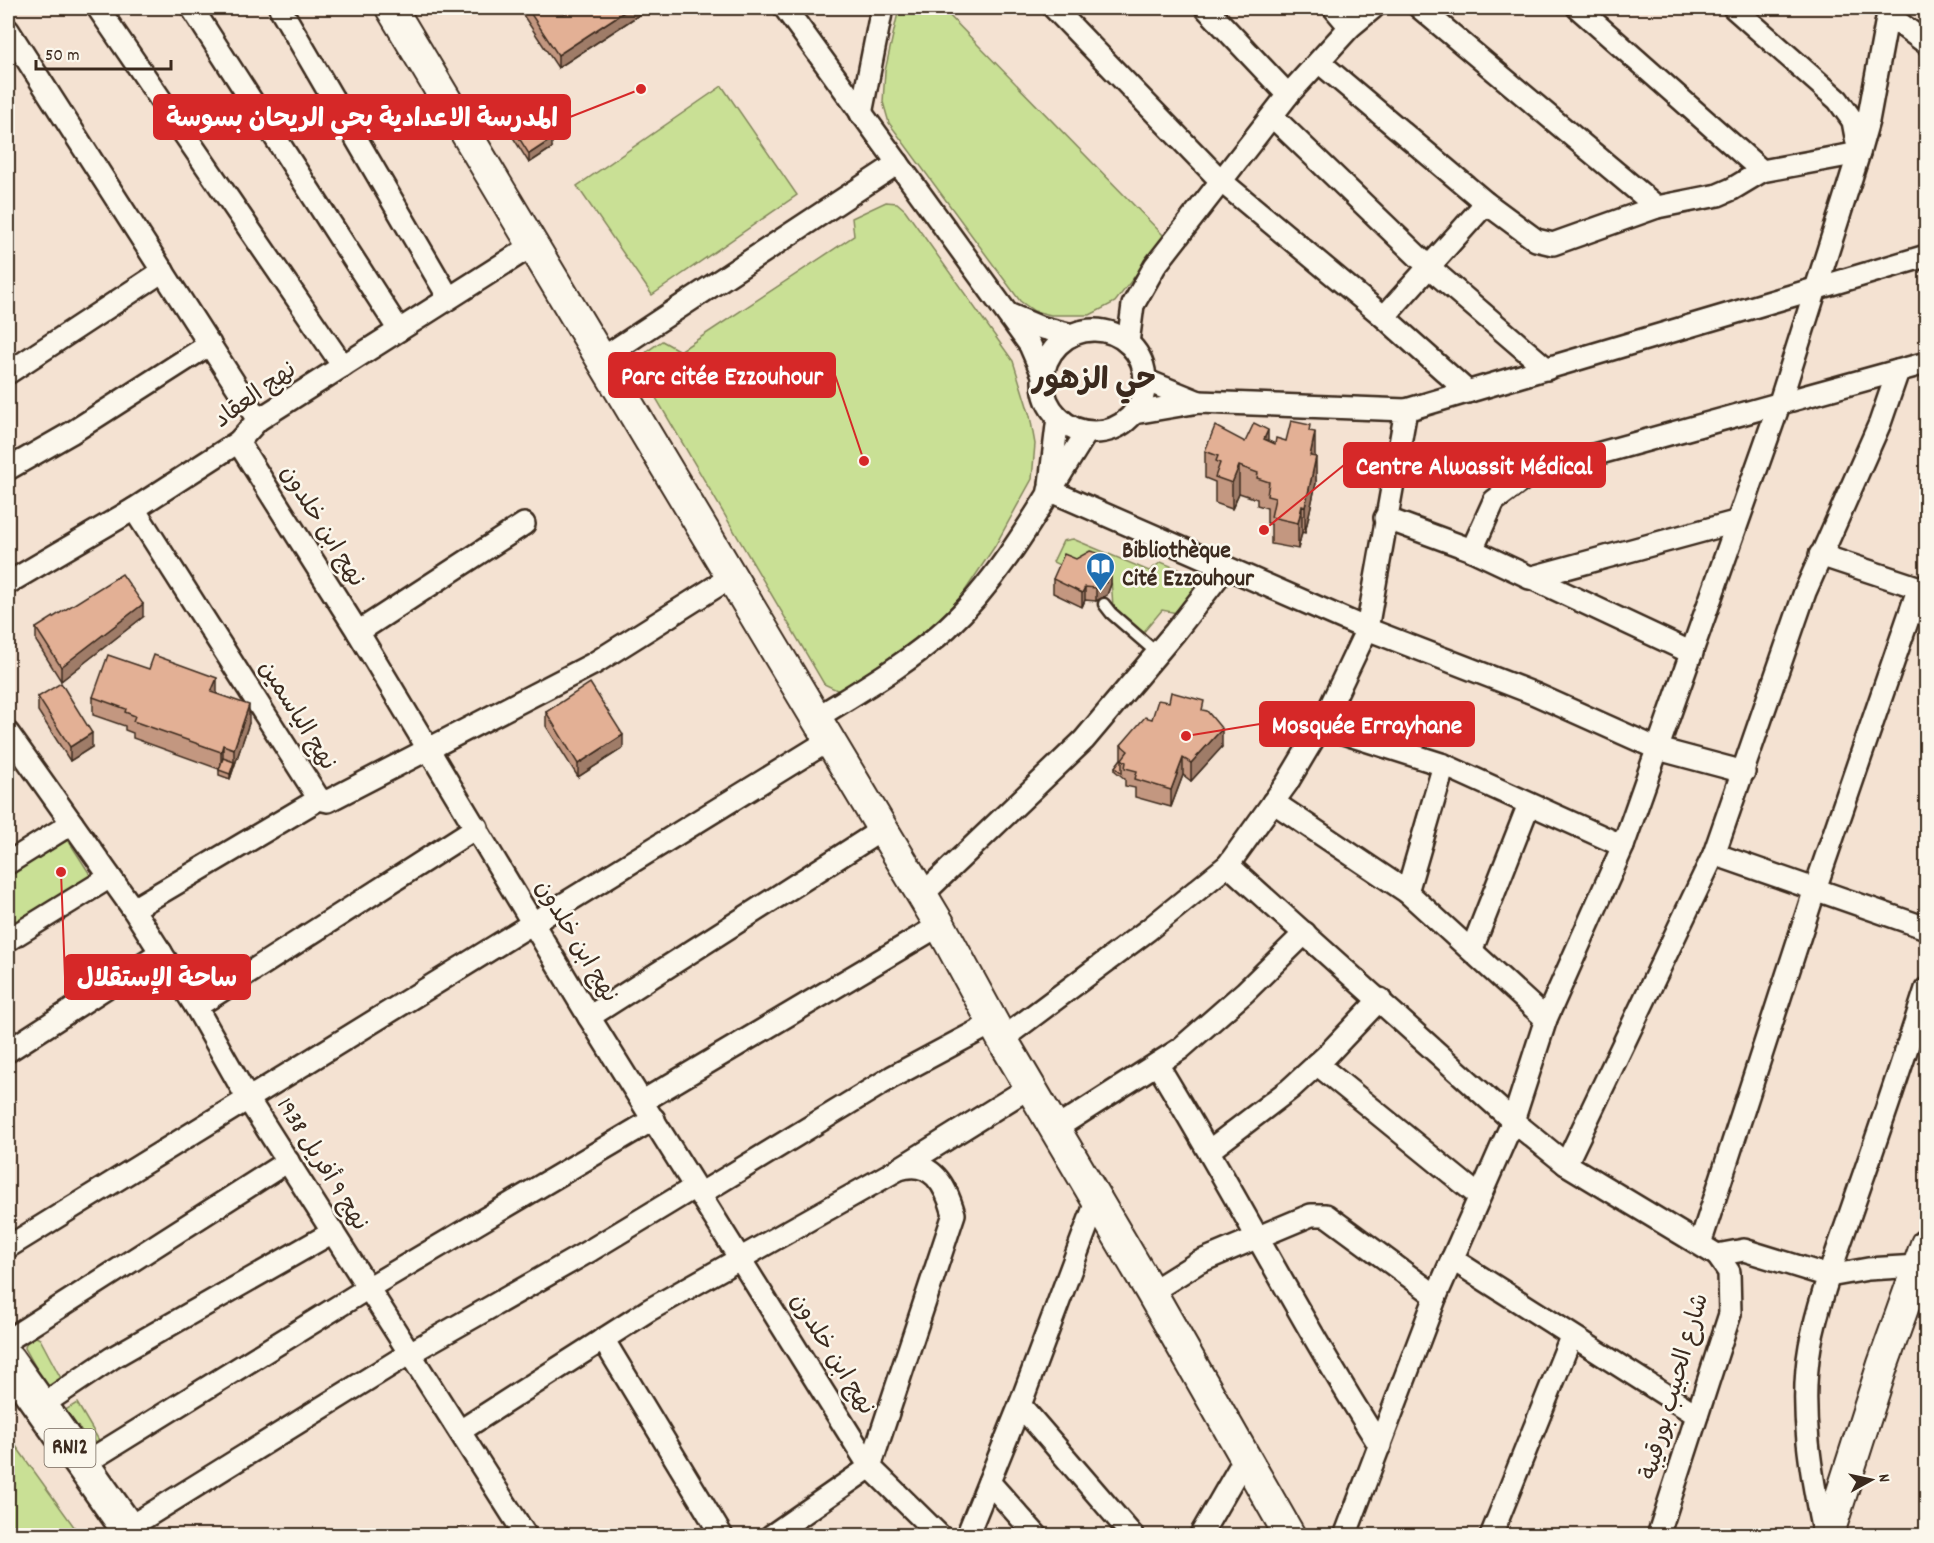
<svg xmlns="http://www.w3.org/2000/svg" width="1934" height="1543" viewBox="0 0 1934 1543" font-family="Dekko,'Playpen Sans Arabic',sans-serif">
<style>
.green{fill:#c9e095;stroke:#82855a;stroke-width:1.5}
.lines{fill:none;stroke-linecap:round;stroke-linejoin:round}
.lane-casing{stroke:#3b2a1e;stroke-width:15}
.street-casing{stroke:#3b2a1e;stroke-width:26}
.secondary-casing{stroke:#3b2a1e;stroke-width:34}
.highway-casing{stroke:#3b2a1e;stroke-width:38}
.lane{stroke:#fbf7ec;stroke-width:10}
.street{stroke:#fbf7ec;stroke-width:21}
.secondary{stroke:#fbf7ec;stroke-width:30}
.highway{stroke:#fbf7ec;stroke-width:33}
.wall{fill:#c39780;stroke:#3b2a1e;stroke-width:1.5}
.shaded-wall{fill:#9f7b68;stroke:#3b2a1e;stroke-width:1.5}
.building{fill:#e3b095;stroke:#3b2a1e;stroke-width:1.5}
.labels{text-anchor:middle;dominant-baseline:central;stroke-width:5;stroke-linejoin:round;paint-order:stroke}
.shield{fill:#fbf7ec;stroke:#75685c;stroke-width:1.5}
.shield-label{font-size:22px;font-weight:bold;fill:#3b2a1e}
.street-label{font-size:24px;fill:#3b2a1e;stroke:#fbf7ec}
.poi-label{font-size:24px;font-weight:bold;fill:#3b2a1e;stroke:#fbf7ec;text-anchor:start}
.district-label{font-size:30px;font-weight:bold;fill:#3b2a1e;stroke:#fbf7ec}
.leader{fill:none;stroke:#d62828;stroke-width:2}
.callout-dot{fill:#d62828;stroke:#fbf7ec;stroke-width:2}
.callout{fill:#d62828;stroke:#d62828;stroke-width:2}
.callout-label{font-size:26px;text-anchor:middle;font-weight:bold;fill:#fff}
</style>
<rect width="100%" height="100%" fill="#f4e2d2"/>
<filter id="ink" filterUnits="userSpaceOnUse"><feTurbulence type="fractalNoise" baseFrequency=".0167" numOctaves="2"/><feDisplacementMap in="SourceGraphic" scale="12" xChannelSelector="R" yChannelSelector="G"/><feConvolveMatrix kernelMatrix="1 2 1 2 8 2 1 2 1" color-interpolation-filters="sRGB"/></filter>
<g filter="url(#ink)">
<!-- green -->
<g class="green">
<polygon points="899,8 942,8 1165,237 1115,302 1090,315 1051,315 1034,311 1020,301 889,123 883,102 885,71"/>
<polygon points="722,86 797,195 652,295 577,186"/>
<path d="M 886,202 L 897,203 L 905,210 L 1013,361 L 1030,416 L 1035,444 L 1032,479 L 995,546 L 961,597 L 915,643 L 848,689 L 839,691 L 824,684 L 646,381 C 634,357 643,354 662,341 L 680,351 L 854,236 L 852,218 Z"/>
<polygon points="1073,539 1149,571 1161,562 1188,573 1194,590 1177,613 1162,610 1142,634 1113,607 1111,578 1076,573 1053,562 1063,541"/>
<polygon points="68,840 93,879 8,931 8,876"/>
<polygon points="36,1337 40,1339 64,1384 50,1393 25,1348 26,1342"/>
<polygon points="77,1403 103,1447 89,1456 62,1412"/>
<polygon points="8,1435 80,1535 8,1535"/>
</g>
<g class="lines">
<defs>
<polyline id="lane" points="1104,604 1111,613 1157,653"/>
<g id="street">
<polyline points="98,8 343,366"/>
<polyline points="192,8 399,330"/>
<polyline points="280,8 449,298"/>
<polyline points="785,8 1030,345 1043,375"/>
<polyline points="1054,8 1221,181 1384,317 1468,392"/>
<polyline points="1206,8 1288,95"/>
<polyline points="1334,8 1350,27"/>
<polyline points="1420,8 1657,207"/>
<polyline points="1578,8 1762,171"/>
<polyline points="1887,14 1926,43"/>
<polyline points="8,30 258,420"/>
<polyline points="1319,62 1486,203 1536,240 1553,244 1657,207 1718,195 1732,189 1762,171 1859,153 1868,121 1889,8"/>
<polyline points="861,114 882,8"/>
<polyline points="1273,117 1430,268 1547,369"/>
<polyline points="1008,314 1039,327 1072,335"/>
<polyline points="1384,317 1486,203"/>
<circle cx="1094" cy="381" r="51"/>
<polyline points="1128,343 1133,305 1155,266 1288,95 1350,27 1373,8"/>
<polyline points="601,359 898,163"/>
<polyline points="8,373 163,271"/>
<polyline points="1145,380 1199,402"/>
<polyline points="1406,410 1926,256"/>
<polyline points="238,442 358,632 589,1017 870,1467"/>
<polyline points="8,469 71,433 210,344"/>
<polyline points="1050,484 1058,417"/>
<polyline points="1049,490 1367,629 1535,694 1658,749 1744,772"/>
<polyline points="1385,518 1472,550 1692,653"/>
<polyline points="1472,550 1494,501 1526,477 1557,465 1926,363"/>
<polyline points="1820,555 1926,590"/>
<polyline points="1529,578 1735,522"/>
<polyline points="8,583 134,509 238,442 258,420 533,245"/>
<polyline points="358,632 524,524"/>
<path d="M 816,718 C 861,690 907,664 947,628 C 1005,574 1045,497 1087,432"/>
<polyline points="1321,726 1444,765 1623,846"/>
<polyline points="8,733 133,909 196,1007 248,1099 526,1536"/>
<polyline points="319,799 328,801 593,664 731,577"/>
<polyline points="1273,802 1407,892 1546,1019"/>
<polyline points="1714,854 1926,928"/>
<polyline points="8,863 72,823"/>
<polyline points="1228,865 1513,1121 1566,1164 1717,1255 1744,1250 1829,1276 1868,1269 1918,1266"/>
<polyline points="1407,892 1444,765"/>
<polyline points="921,896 1084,740 1175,632 1225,568"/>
<polyline points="133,909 319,799 134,509"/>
<polyline points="8,940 110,877"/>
<polyline points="1472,949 1529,804"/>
<polyline points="196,1007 477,827"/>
<polyline points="589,1017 883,829"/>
<polyline points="1002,1039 1148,930 1228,865 1287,783 1321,726 1367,629 1406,410 1199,402 1134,413"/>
<polyline points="8,1051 161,952"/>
<path d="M 1157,1064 C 1234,1190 1301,1322 1380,1446"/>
<polyline points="1317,1064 1479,1196"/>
<polyline points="643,1101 940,925"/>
<polyline points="1055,1129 1180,1049 1245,992 1305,933"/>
<polyline points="1210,1150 1290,1089 1326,1056 1380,999"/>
<polyline points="1566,1164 1714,854 1805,592 1880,423 1898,371"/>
<polyline points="700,1194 892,1077 993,1023"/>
<polyline points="1700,1244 1815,889 1919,587"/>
<polyline points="8,1247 828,741"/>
<polyline points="1452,1259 1697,1415"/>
<polyline points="1151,1292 1199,1262 1311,1215 1326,1215 1436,1296"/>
<polyline points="603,1339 722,1536"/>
<polyline points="8,1340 288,1161"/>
<polyline points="1020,1405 1133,1536"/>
<polyline points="39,1407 112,1358 333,1232"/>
<polyline points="460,1431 649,1310 897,1170 1030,1087"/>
<polyline points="82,1465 368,1288 654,1119"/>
<path d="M 870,1467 L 954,1214 C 946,1186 932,1158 899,1169"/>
<polyline points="989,1482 1037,1536"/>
<polyline points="128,1528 410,1353 591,1250 695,1187"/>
<polyline points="771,1536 870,1467 940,1536"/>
<polyline points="967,1536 1020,1405 1096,1202"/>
<polyline points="1200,1536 1245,1458"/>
<polyline points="1345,1536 1436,1296 1513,1121 1546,1019 1623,846 1779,405 1859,153 1853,121 1838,100 1734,8"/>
<polyline points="1491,1536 1571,1337"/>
<polyline points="1658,1536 1730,1314 1729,1272 1717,1255"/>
<path d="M 1824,1536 C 1811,1476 1799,1408 1810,1346 C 1819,1298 1838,1250 1854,1203 C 1879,1132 1903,1061 1926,989"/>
</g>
<g id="secondary">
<polyline points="391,8 940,925 1002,1039 1151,1292 1290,1536"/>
<polyline points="1828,1536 1883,1364 1926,1244"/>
</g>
<polyline id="highway" points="8,1360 133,1536"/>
</defs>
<!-- lane casing -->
<use href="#lane" class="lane-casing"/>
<!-- street casing -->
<use href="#street" class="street-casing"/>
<!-- secondary casing -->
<use href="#secondary" class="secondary-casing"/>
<!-- highway casing -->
<use href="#highway" class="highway-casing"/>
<!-- lane -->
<use href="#lane" class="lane"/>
<!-- street -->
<use href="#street" class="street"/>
<!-- secondary -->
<use href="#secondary" class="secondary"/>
<!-- highway -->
<use href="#highway" class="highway"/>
</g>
<!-- wall -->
<g class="wall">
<polygon points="521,8 562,8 565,14 645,8 645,11 558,68 521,12"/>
<polygon points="509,122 552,148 529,163 509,131"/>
<polygon points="1310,431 1315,457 1316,483 1305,533 1302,532 1298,549 1271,544 1271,524 1267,523 1267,508 1257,505 1257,499 1239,493 1232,509 1215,503 1215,482 1205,478 1205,451 1245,442 1268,441 1275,444 1286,441"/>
<polygon points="1053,579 1111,584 1107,595 1096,601 1085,600 1082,607 1053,593"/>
<polygon points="143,617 61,681 36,641 36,628"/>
<polygon points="217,694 249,723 230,779 219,775 219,769 133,738 133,733 125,730 125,726 93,715 93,697"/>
<polygon points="38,697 92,747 70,761 38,711"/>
<polygon points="1204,711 1222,747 1191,781 1183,775 1171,807 1135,797 1135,788 1125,786 1125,779 1115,771 1115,767 1121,759 1121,745 1152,719"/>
<polygon points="546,712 623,748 578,777 546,726"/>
</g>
<!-- shaded-wall -->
<g class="shaded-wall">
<polygon points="630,8 645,8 645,11 558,68 558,55"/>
<polygon points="552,139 552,148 529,163 529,154"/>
<polygon points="1268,430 1268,456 1264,439"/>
<polygon points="1315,432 1315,458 1310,456"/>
<polygon points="1316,457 1316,483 1305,533 1305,507"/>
<polygon points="1239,466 1239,493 1232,509 1232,483"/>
<polygon points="1302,506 1302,532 1298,549 1298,523"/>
<polygon points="1111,571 1111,584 1107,595 1096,601 1096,588"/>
<polygon points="1085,587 1085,600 1082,607 1082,593"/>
<polygon points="143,604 143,617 61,681 61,667"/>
<polygon points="217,678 217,696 211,692"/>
<polygon points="249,705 249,723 230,779 230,774 234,762 234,749"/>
<polygon points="1222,729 1222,747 1191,781 1191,763"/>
<polygon points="92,733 92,747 70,761 70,747"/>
<polygon points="623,735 623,748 578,777 578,764"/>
<polygon points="223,745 223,763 221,770 221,752"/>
<polygon points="1183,758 1183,775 1171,807 1171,790"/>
</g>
<!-- building -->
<g class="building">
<polygon points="527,8 562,8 565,14 575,8 630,8 558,55"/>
<polygon points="532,107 552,139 529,154 509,122"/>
<polygon points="1291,421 1310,425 1309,431 1315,432 1310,456 1316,457 1305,507 1302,506 1298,523 1271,517 1275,498 1267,496 1269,482 1257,478 1258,473 1239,466 1232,483 1215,477 1220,463 1216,461 1218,456 1205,451 1215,426 1245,442 1254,423 1268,430 1264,439 1275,444 1276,438 1286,441"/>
<polygon points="1090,551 1105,555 1111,571 1107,582 1096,588 1085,587 1082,593 1053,579 1064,554 1076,559"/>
<polygon points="122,574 143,604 61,667 36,628"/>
<polygon points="108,655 149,669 154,655 217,678 211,692 249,705 234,749 223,745 221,752 133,721 135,716 125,712 126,709 93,697"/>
<polygon points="61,683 92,733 70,747 38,697"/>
<polygon points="590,683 623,735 578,764 546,712"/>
<polygon points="1171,692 1204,701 1202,710 1207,711 1222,729 1191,763 1183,758 1171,790 1135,779 1137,771 1125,768 1126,762 1122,759 1128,751 1121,745 1145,717 1152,719 1158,700 1169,702"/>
<polygon points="223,758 234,762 230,774 219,770"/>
<polygon points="1121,759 1122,759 1122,773 1115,767"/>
</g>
</g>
<!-- icons -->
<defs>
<symbol id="library-pin" viewBox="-11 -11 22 30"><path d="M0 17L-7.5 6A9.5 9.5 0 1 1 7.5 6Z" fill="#1f6fb2" stroke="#fbf7ec"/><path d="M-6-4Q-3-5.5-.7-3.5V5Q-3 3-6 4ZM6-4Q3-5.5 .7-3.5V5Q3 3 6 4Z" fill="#fff"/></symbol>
</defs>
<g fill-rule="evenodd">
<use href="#library-pin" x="1084" y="550" width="33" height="45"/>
</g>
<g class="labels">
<!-- shield labels -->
<rect class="shield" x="44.5" y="1429" width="51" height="38" rx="4.5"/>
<g class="shield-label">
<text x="70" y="1448">RN12</text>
</g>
<!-- street labels -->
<g class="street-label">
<text transform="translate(256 396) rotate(-36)">نهج العقاد</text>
<text transform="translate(321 527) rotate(58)">نهج ابن خلدون</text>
<text transform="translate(296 716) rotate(58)">نهج الياسمين</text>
<text transform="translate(575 942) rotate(59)">نهج ابن خلدون</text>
<text transform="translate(321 1165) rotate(58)">نهج 9 أفريل 1938</text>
<text transform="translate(831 1355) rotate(58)">نهج ابن خلدون</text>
<text transform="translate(1676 1387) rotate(-74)">شارع الحبيب بورقيبة</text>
</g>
<!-- poi labels -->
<g class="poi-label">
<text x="1122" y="552">Bibliothèque<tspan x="1122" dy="28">Cité Ezzouhour</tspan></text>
</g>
<!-- district labels -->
<g class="district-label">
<text x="1094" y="382">حي الزهور</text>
</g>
</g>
<!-- callouts -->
<path class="leader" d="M641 89L570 117M864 461L835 375M1264 530L1344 465M1186 736L1260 724M61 872L65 977"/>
<g class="callout-dot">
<circle cx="641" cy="89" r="6"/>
<circle cx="864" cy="461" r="6"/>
<circle cx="1264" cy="530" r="6"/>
<circle cx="1186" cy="736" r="6"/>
<circle cx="61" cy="872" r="6"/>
</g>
<g class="callout">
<rect x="154" y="95" width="416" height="44" rx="6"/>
<rect x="609" y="353" width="226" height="44" rx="6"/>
<rect x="1344" y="443" width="261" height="44" rx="6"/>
<rect x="1260" y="702" width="214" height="44" rx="6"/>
<rect x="65" y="955" width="185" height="44" rx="6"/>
</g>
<g class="callout-label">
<text x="362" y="126">المدرسة الاعدادية بحي الريحان بسوسة</text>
<text x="722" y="384">Parc citée Ezzouhour</text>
<text x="1474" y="474">Centre Alwassit Médical</text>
<text x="1367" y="733">Mosquée Errayhane</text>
<text x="157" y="986">ساحة اﻹستقلال</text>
</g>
<!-- margin -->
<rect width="1934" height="1543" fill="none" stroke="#fbf7ec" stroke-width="30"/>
<rect x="15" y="15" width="1904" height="1513" fill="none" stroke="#3b2a1e" stroke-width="2" filter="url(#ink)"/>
<!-- north arrow -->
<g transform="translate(1871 1480) rotate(82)" stroke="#fbf7ec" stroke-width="4.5" paint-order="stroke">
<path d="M0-4.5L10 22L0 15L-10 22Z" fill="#3b2a1e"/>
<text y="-9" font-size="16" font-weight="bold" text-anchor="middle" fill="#3b2a1e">N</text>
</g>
<!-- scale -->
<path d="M36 60v9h135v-9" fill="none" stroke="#3b2a1e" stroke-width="3"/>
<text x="45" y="60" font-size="18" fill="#3b2a1e" stroke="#fbf7ec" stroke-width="4.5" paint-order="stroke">50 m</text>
</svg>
